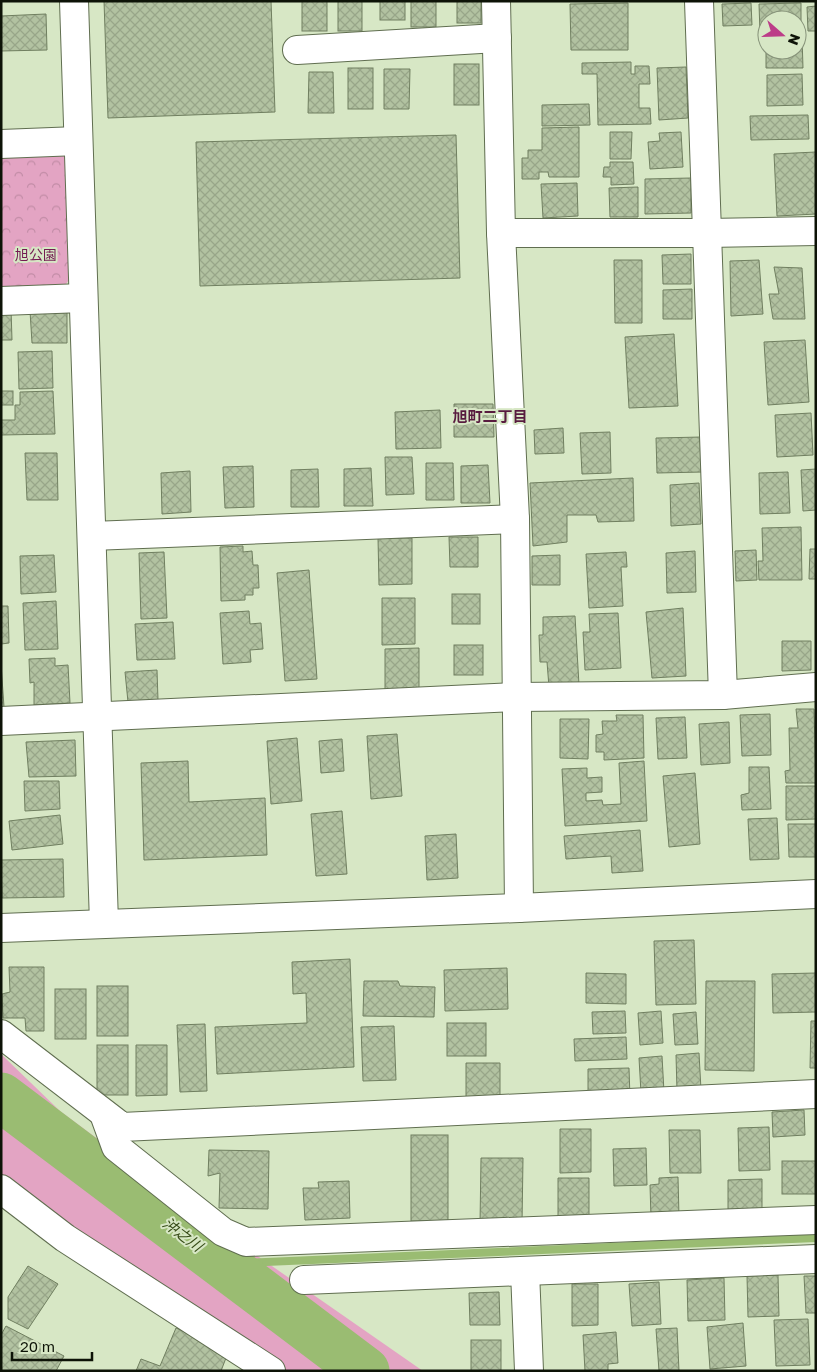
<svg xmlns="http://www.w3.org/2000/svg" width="817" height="1372" viewBox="0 0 817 1372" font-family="'Golos Text','Noto Sans JP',sans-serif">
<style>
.green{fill:#e3a4c3}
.park{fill:url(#park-crowns)}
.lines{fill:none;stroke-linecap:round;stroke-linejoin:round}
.stream{stroke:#9abc72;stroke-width:8}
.river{stroke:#9abc72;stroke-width:49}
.building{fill:url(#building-cross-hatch);stroke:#707f60}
.minor-casing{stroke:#606e50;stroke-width:30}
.minor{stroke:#fff;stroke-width:28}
.labels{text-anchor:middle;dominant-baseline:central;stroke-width:4;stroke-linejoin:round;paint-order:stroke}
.park-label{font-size:14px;fill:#741b52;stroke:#d7e7c5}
.neighbourhood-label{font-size:15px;font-weight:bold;fill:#581b3f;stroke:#d7e7c5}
.water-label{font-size:15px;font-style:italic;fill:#364b17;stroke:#d7e7c5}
</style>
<defs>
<pattern id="park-crowns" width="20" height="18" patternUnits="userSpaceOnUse" patternTransform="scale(1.25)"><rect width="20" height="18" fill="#e3a4c3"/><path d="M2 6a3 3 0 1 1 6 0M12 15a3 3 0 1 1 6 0" fill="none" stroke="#c28ca6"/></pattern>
<pattern id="building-cross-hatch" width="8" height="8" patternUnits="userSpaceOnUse" patternTransform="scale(1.25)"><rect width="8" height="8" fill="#b2c2a1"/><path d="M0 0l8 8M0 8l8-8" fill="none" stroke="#98a689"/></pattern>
</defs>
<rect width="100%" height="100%" fill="#d7e7c5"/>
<!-- green -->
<polygon class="green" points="1,1054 60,1111 223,1232 423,1371 271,1371 1,1185"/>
<!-- park -->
<polygon class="park" points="57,149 66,158 72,276 63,288 1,291 1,151"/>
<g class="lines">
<!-- stream -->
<polyline class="stream" points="222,1264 816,1238"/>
<!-- river -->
<polyline class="river" points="1,1097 365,1371"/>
</g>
<!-- building -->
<g class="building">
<polygon points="104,1 271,1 275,112 108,118"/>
<rect x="302" y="1" width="25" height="30"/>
<rect x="338" y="1" width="24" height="30"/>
<rect x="380" y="1" width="25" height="19"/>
<rect x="411" y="1" width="25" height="26"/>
<rect x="457" y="1" width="24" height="22"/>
<polygon points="628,3 628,50 571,50 570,4"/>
<polygon points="751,3 752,25 723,26 722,4"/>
<polygon points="801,3 801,32 797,32 797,20 767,20 767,33 760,33 759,4"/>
<polygon points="816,6 816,31 808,31 807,7"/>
<polygon points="46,14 47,50 1,51 1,16"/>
<polygon points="797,37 802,37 803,68 766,68 766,38 767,50 797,50"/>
<polygon points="631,62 631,74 635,74 635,66 649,66 650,84 639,84 639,108 650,108 651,124 598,125 597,74 582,74 582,63"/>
<rect x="454" y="64" width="25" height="41"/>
<polygon points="686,67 688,118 659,120 657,68"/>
<rect x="348" y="68" width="25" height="41"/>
<polygon points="384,69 410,69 409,109 384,109"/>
<polygon points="309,72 333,72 334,113 308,113"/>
<polygon points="802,74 803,105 767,106 767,75"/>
<polygon points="589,104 590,125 542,126 542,105"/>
<polygon points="808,115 809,139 751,140 750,116"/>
<polygon points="579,127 579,177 549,177 548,172 539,172 539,179 522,179 522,158 528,158 528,150 542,150 542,128"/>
<polygon points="610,132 632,132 631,159 610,159"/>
<polygon points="681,132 683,167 650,169 648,142 660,141 659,133"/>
<polygon points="456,135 460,278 200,286 196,142"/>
<polygon points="816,152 816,214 777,216 774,154"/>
<polygon points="610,162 633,162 634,184 611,185 611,177 603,177 604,167 610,167"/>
<polygon points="691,178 691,213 645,214 645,179"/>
<polygon points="577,183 578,216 543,218 541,184"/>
<polygon points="638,187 638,217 610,217 609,188"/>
<polygon points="691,254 691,284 663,284 662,255"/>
<polygon points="614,260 642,260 642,323 615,323"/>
<polygon points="759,260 763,314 731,316 730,261"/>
<polygon points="774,267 802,268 805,319 773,319 769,294 779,294"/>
<polygon points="692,289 692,319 663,319 663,290"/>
<polygon points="1,309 11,309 12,340 1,340"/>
<polygon points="67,310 67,343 32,343 30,311"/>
<polygon points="674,334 678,406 629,408 625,337"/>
<polygon points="805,340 809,402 768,405 764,342"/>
<polygon points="52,351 53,388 19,389 18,352"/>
<rect x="1" y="391" width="12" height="14"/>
<polygon points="53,391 55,434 1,435 1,420 15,420 15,405 20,405 20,392"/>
<polygon points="454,404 493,404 494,437 454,437"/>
<polygon points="440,410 441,448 396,449 395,412"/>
<polygon points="811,413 813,455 777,457 775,415"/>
<polygon points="563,428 564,453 535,454 534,430"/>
<polygon points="610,432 611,473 582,474 580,433"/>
<polygon points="702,437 703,472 657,473 656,438"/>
<polygon points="25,453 57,453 58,500 27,500"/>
<polygon points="385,457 412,457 414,494 386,495"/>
<polygon points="426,463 453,463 454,500 426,500"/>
<polygon points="488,465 490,503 461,503 461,466"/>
<polygon points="253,466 254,507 225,508 223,467"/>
<polygon points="371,468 373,506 344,506 344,469"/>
<polygon points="318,469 319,507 291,507 291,470"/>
<polygon points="816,469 816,510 803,511 801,470"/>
<polygon points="190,471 191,512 162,514 161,473"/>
<polygon points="788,472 790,513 760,514 759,473"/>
<polygon points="633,478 634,521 598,522 596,515 567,515 567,542 533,546 530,483"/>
<polygon points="699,483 701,524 671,526 670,485"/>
<polygon points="801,527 802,580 759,580 758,561 763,561 762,528"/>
<polygon points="449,537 478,537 478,567 450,567"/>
<polygon points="378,538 412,538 412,584 379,585"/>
<polygon points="243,546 243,552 252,551 253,565 258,565 259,588 253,588 253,595 245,595 245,600 221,601 220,547"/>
<polygon points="810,549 816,549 816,579 809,579"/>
<polygon points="756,550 757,580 736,581 735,551"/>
<polygon points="695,551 696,592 667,593 666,553"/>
<polygon points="164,552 167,618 141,619 139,553"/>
<polygon points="626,552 627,567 621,567 623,606 589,608 586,554"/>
<polygon points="54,555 56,592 21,594 20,556"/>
<polygon points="560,555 560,585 532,585 532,556"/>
<polygon points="309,570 317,679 285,681 277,573"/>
<rect x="452" y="594" width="28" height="30"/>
<polygon points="382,598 415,598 415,644 382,645"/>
<polygon points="56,601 58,649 25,650 23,603"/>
<polygon points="1,606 8,606 9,643 1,644"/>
<polygon points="683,608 686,676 652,678 646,612"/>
<polygon points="249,611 250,624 261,623 263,649 250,650 251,662 223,664 220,613"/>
<polygon points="618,613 621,668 585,670 583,632 590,632 589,614"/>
<polygon points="575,616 579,685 549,687 547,662 540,662 539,635 543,635 543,617"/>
<polygon points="173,622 175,659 137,660 135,624"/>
<polygon points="782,641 811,641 811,670 782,671"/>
<rect x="454" y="645" width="29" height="30"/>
<polygon points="419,648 419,695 385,695 385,649"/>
<polygon points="55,658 55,666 68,665 70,703 34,705 34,682 30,683 29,659"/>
<polygon points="1,664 4,707 1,707"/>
<polygon points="157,670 158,700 128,702 125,672"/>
<polygon points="796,709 814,709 816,783 786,783 785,771 790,770 789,728 798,728"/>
<polygon points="770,714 771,755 742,756 740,715"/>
<polygon points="616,715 643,715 644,758 604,760 604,752 596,752 596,735 603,734 602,721 617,721"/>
<polygon points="685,717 687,758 658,759 656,718"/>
<polygon points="560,719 589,719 588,759 560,758"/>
<polygon points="729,722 730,763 701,765 699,724"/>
<polygon points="397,734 402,796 371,799 367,736"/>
<polygon points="297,738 302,801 271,804 267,741"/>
<polygon points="342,739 344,771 321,773 319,741"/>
<polygon points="75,740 76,776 29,777 26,742"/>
<polygon points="188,761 189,802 265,798 267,855 144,860 141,763"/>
<polygon points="644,761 647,821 565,826 562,769 587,768 587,778 602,777 602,792 586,793 586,801 602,800 603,805 621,804 619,763"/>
<polygon points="749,767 769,767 771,809 742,810 741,795 749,793"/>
<polygon points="695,773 700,844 669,847 663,776"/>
<polygon points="24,781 59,781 60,809 25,811"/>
<polygon points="786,786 816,786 816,819 786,820"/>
<polygon points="342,811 347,874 316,876 311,814"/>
<polygon points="60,815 63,844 12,850 9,821"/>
<polygon points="777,818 779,859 750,860 748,819"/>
<polygon points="788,824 816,824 816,857 789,857"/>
<polygon points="640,830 643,871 612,873 611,856 566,859 564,836"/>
<polygon points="456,834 458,878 427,880 425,836"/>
<polygon points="63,859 64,897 2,898 1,860"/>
<polygon points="694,940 696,1004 656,1005 654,941"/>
<polygon points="350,959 354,1067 217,1074 215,1027 307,1023 306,993 293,994 292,962"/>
<polygon points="9,967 44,967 44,1031 26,1031 25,1018 3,1018 2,994 10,992"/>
<polygon points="507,968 508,1009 445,1011 444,970"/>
<polygon points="586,973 626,974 626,1004 586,1003"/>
<polygon points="816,973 816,1012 773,1013 772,974"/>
<polygon points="364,981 398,981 400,986 435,987 434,1017 363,1016"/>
<polygon points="706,981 755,981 754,1071 705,1070"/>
<rect x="97" y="986" width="31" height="50"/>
<rect x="55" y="989" width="31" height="50"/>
<polygon points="625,1011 626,1033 593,1034 592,1012"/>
<polygon points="661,1011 663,1043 640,1045 638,1013"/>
<polygon points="696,1012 698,1044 675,1045 673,1014"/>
<polygon points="811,1021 816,1021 816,1068 810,1068"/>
<rect x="447" y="1023" width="39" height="33"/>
<polygon points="205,1024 207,1091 180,1092 177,1025"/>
<polygon points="394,1026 396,1080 363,1081 361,1027"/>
<polygon points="626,1037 627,1059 575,1061 574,1039"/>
<rect x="97" y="1045" width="31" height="50"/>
<polygon points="136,1045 167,1045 167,1095 136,1096"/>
<polygon points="699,1053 701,1090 677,1091 676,1055"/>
<polygon points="662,1056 664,1092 641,1093 639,1058"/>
<polygon points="466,1063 500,1063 500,1096 466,1097"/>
<polygon points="629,1068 630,1098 588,1098 588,1069"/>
<polygon points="804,1110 805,1135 773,1137 772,1112"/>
<polygon points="769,1127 770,1170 739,1171 738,1128"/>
<polygon points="560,1129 591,1129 591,1172 560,1173"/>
<polygon points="669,1130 700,1130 701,1173 670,1173"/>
<rect x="411" y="1135" width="37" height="86"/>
<polygon points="646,1148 647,1185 614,1186 613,1149"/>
<polygon points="209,1150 269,1151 268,1209 219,1208 220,1173 208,1176"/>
<polygon points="481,1158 523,1158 522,1224 480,1224"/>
<rect x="782" y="1161" width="34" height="33"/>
<polygon points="678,1177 679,1217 651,1218 650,1185 659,1184 659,1178"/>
<polygon points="558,1178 589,1178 589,1221 558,1222"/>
<polygon points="762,1179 762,1213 728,1213 728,1180"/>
<polygon points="349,1181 350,1218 305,1220 303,1188 319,1188 318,1182"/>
<polygon points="28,1266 58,1284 28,1329 8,1319 8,1297"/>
<polygon points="778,1275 779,1316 748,1317 747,1276"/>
<polygon points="804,1276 816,1276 816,1313 806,1313"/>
<polygon points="724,1278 725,1320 688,1321 687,1280"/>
<polygon points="659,1282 661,1324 632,1326 629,1284"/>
<polygon points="572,1284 598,1284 598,1325 572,1326"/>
<polygon points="499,1292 500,1325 470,1325 469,1293"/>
<polygon points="808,1319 810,1365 776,1366 774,1320"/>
<polygon points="743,1323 746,1366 710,1369 707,1327"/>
<polygon points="6,1326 64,1356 56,1371 1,1371 1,1335"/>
<polygon points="176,1328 229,1350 221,1371 136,1371 141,1359 160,1366"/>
<polygon points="677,1328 679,1371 659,1371 656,1329"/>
<polygon points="616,1332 618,1363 608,1364 608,1371 585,1371 583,1335"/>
<rect x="471" y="1340" width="30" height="31"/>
</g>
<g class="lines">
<defs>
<g id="minor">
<polyline points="74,1 104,923"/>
<polyline points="496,1 501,233 515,519 519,908"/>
<polyline points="699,1 723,695"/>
<polyline points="297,50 497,38"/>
<polyline points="1,144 78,141"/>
<polyline points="501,233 707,233 816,231"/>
<polyline points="1,301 83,298"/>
<polyline points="92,536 515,519"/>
<polyline points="1,721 516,697 723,695 816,687"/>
<polyline points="1,928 519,908 816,894"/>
<polyline points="1,1034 122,1127 816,1094"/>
<polyline points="104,1114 116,1147 223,1232 246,1242 816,1220"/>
<polyline points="1,1189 65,1238 271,1371"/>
<polyline points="525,1271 529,1371"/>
<polyline points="304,1280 816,1259"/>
</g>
</defs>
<!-- minor casing -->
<use href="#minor" class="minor-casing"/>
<!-- minor -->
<use href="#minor" class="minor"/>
</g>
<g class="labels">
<!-- park labels -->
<g class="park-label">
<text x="36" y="254">旭公園</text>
</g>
<!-- neighbourhood labels -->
<g class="neighbourhood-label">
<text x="490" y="416">旭町二丁目</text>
</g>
<!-- water labels -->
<g class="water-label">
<text transform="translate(183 1234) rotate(37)">沖之川</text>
</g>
</g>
<!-- border -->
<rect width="817" height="1372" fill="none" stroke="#0d1307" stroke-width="5"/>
<!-- north arrow -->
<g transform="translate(782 35) rotate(110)"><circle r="24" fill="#d7e7c5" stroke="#869279"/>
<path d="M0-4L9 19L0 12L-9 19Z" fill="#bc3c88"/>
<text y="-8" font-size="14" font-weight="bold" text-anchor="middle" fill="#0d1307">N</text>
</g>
<!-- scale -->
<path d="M12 1352v8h80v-8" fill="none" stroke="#0d1307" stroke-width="2.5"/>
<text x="20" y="1352" font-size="15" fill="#0d1307" stroke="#d7e7c5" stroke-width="4" paint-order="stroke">20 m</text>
</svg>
